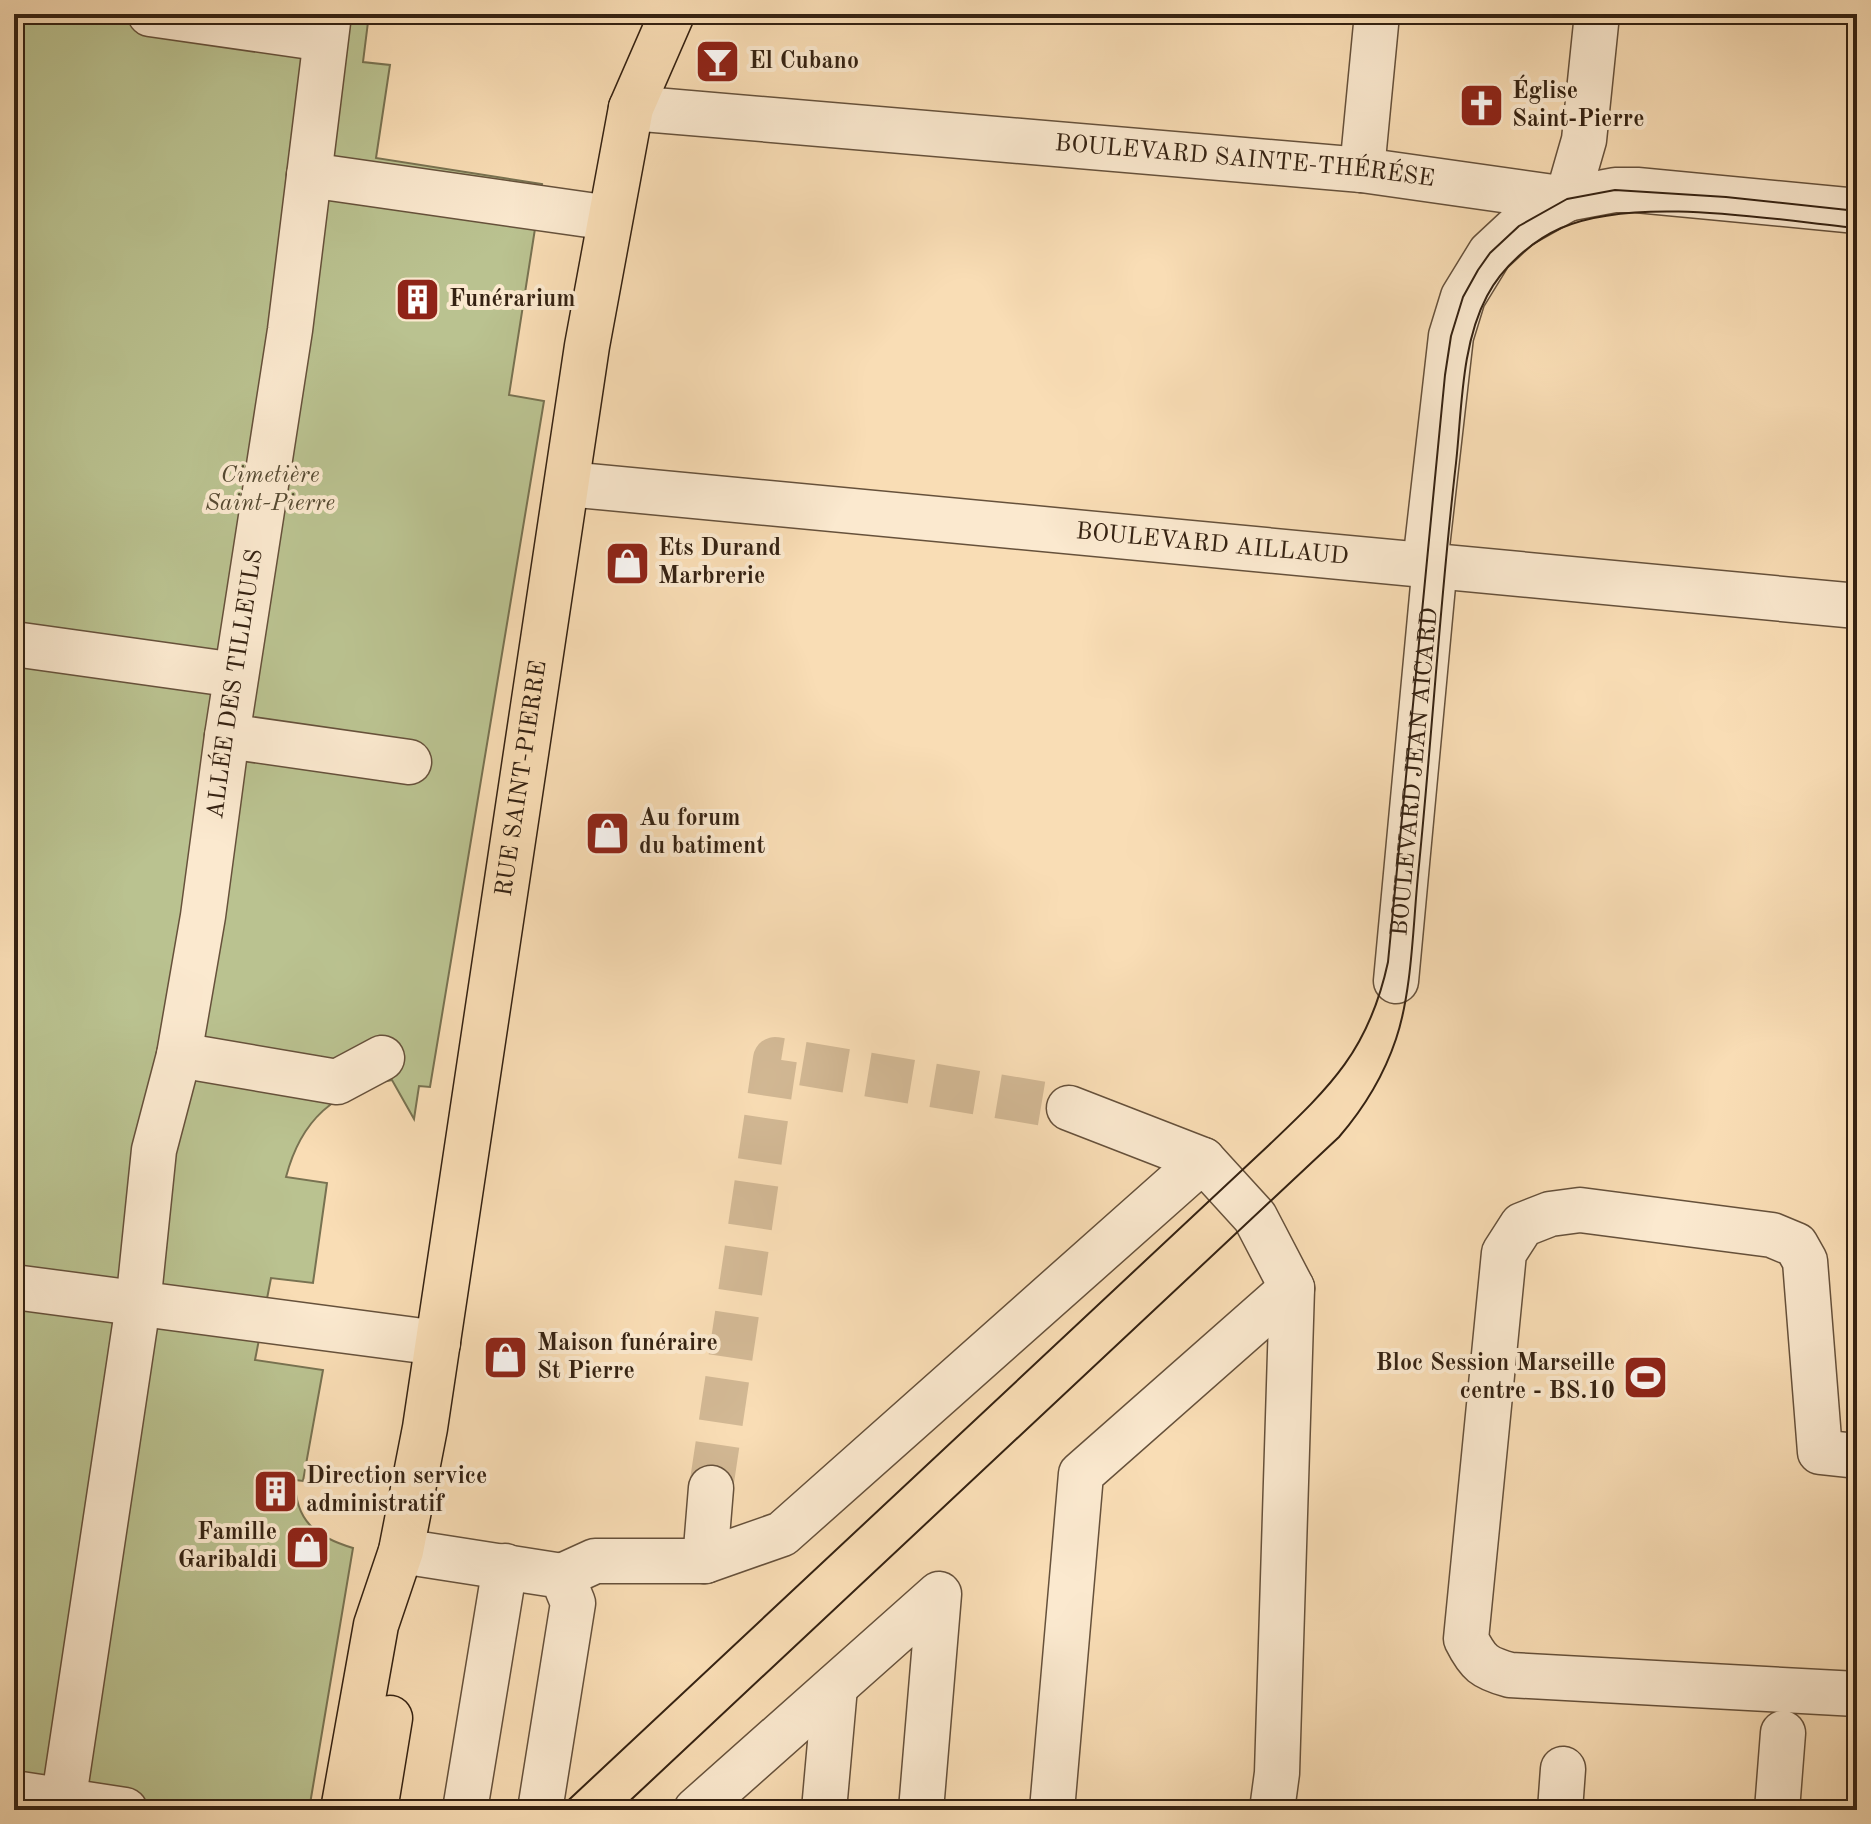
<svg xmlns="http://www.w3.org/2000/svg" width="1871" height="1824" viewBox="0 0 1871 1824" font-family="'Old Standard TT',serif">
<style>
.green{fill:#bac290;stroke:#787251;stroke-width:2}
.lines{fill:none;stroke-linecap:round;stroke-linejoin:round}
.minor-tunnel{stroke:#d2b894;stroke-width:44;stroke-dasharray:44 22;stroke-linecap:butt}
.minor-casing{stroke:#66513b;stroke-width:47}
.major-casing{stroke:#352212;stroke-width:47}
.minor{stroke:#fbe9cf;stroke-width:44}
.major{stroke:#f9ddb5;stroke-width:44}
.tram{stroke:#352212;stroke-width:2}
.labels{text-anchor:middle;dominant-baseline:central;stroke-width:8;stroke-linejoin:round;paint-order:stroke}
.poi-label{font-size:24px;font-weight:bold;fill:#352212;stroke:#fbe9cf;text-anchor:start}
.street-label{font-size:24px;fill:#352212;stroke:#fbe9cf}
.park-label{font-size:24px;font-style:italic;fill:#564a32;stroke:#fbe9cf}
</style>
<rect width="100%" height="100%" fill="#f9ddb5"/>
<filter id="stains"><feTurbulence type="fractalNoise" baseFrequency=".0025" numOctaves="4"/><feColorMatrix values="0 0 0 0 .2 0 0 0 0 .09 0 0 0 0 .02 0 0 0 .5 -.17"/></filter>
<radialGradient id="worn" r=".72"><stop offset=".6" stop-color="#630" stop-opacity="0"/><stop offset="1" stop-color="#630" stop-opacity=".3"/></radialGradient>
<!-- green -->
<path class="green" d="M 14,14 L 369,14 L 363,62 L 390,65 L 376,158 L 542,184 L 509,395 L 544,401 L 430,1087 L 419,1086 L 414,1119 L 392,1080 C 334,1090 301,1120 286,1177 L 327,1183 L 313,1283 L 271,1278 L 255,1360 L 323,1370 L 303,1481 L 295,1480 C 295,1521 316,1537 353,1548 L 309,1810 L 14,1810 Z"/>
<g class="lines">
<!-- minor-tunnel -->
<polyline class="minor-tunnel" points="711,1488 775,1059 1069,1108"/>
<defs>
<g id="minor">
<polyline points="150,14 325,39"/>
<path id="s1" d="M 631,108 L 1362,170 L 1567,199 L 1615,190 L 1637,190 L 1857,211"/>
<polyline points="1362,170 1377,14"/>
<polyline points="309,175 610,218"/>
<polyline points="1567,199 1584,140 1597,14"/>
<path id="s2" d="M 567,484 L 1857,606"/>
<polyline points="1425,564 1451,336 1463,297 1490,253 1519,226 1567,199"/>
<polyline points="14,644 236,675"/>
<polyline points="227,736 409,762"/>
<path id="s3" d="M 1396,981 L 1435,564"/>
<polyline points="179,1055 337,1082 382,1058"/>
<polyline points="1069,1108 1203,1160"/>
<polyline points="14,1287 438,1343"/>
<path d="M 1857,1456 L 1820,1452 L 1805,1261 L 1796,1245 L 1772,1235 L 1580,1210 L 1550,1214 L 1522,1225 L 1504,1253 L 1466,1639 C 1478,1663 1484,1668 1510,1675 L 1857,1694"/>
<polyline points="401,1551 562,1576 573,1603 540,1810"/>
<polyline points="705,1561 711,1488"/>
<polyline points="562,1576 595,1561 705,1561 782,1534 1203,1160 1255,1217 1292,1288 1277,1773 1272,1810"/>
<polyline points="14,1793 125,1810"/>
<path id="s4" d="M 62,1810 L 138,1305 L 154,1150 L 179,1055 L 203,916 L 227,736 L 290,330 L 329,14"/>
<polyline points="465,1810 505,1566"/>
<polyline points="696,1810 939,1594 921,1810"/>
<polyline points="824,1810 835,1687"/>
<polyline points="1052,1810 1081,1474 1292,1288"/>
<polyline points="1560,1810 1563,1769"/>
<polyline points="1777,1810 1783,1733"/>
</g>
<g id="major">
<path id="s5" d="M 343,1810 L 376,1625 L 401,1551 L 425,1428 L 587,346 L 631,108 L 672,14"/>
<polyline points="375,1810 390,1718"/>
</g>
</defs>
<!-- minor casing -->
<use href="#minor" class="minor-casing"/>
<!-- major casing -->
<use href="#major" class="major-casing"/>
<!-- minor -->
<use href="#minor" class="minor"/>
<!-- major -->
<use href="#major" class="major"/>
<!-- tram -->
<g class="tram">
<path d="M 558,1810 L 1269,1145 C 1331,1086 1369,1050 1388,962 L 1445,375 L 1451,336 L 1463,297 L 1478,270 L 1490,253 L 1519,226 L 1567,199 L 1615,190 L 1726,197 L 1857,211"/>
<path d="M 620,1810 L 1339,1137 C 1364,1108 1384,1075 1396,1039 C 1412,992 1413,925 1418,875 C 1432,738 1440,600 1456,463 C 1462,409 1461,345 1487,296 C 1502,267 1532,241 1561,228 C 1637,195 1774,220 1857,228"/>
</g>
</g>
<!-- icons -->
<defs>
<symbol id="bar-square" viewBox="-11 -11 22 22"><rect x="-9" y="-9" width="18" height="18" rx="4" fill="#8f2418" stroke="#fbe9cf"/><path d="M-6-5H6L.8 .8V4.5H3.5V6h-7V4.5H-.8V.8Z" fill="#fff"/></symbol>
<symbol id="church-square" viewBox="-11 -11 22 22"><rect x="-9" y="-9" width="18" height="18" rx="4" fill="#8f2418" stroke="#fbe9cf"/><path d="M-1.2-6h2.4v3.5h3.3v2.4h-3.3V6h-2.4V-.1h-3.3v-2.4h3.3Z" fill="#fff"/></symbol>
<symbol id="building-square" viewBox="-11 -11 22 22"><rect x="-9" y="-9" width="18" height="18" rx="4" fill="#8f2418" stroke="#fbe9cf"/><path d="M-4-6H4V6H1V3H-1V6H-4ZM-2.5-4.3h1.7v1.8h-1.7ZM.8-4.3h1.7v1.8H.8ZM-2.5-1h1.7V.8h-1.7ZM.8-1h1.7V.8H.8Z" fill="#fff"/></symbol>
<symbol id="shop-square" viewBox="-11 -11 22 22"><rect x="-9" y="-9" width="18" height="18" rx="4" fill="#8f2418" stroke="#fbe9cf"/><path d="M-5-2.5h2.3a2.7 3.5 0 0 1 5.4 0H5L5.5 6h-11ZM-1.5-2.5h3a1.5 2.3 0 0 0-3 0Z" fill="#fff"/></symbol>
<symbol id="stadium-square" viewBox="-11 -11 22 22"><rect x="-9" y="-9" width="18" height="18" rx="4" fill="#8f2418" stroke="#fbe9cf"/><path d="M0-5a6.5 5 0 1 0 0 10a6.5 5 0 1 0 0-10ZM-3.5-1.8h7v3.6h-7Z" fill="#fff"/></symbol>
</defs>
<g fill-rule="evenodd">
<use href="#bar-square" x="692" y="36" width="51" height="51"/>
<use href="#church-square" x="1456" y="80" width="51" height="51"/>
<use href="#building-square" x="392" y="274" width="51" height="51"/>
<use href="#shop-square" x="602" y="538" width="51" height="51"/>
<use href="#shop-square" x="582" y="808" width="51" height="51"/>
<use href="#shop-square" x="480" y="1332" width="51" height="51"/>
<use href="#stadium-square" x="1620" y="1352" width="51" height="51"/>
<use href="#building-square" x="250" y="1466" width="51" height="51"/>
<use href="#shop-square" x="282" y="1522" width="51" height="51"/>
</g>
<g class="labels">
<!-- poi labels -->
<g class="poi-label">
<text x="749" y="62">El Cubano</text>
<text x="1512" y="92">Église<tspan x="1512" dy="28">Saint-Pierre</tspan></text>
<text x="449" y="300">Funérarium</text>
<text x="658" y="549">Ets Durand<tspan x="658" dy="28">Marbrerie</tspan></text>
<text x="639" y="819">Au forum<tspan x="639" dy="28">du batiment</tspan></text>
<text x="537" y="1344">Maison funéraire<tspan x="537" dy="28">St Pierre</tspan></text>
<text x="1615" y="1364" text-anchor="end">Bloc Session Marseille<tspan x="1615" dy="28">centre - BS.10</tspan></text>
<text x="306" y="1477">Direction service<tspan x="306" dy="28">administratif</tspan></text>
<text x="277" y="1533" text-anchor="end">Famille<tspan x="277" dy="28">Garibaldi</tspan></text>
</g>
<!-- street labels -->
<g class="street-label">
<text stroke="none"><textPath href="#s1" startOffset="616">BOULEVARD SAINTE-THÉRÉSE</textPath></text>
<text stroke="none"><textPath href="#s2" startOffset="648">BOULEVARD AILLAUD</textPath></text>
<text stroke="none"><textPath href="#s4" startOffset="1140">ALLÉE DES TILLEULS</textPath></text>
<text stroke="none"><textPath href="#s3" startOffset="210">BOULEVARD JEAN AICARD</textPath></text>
<text stroke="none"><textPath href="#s5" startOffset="1048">RUE SAINT-PIERRE</textPath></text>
</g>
<!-- park labels -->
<g class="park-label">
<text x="270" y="476">Cimetière<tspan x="270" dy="28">Saint-Pierre</tspan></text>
</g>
</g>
<!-- margin -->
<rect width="1871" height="1824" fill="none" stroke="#f9ddb5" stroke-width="48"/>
<rect x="16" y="16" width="1839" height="1792" fill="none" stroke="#352212" stroke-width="4"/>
<rect x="24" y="24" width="1823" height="1776" fill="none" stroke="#352212" stroke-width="2"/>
<rect width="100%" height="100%" filter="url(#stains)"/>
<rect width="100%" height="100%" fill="url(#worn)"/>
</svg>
